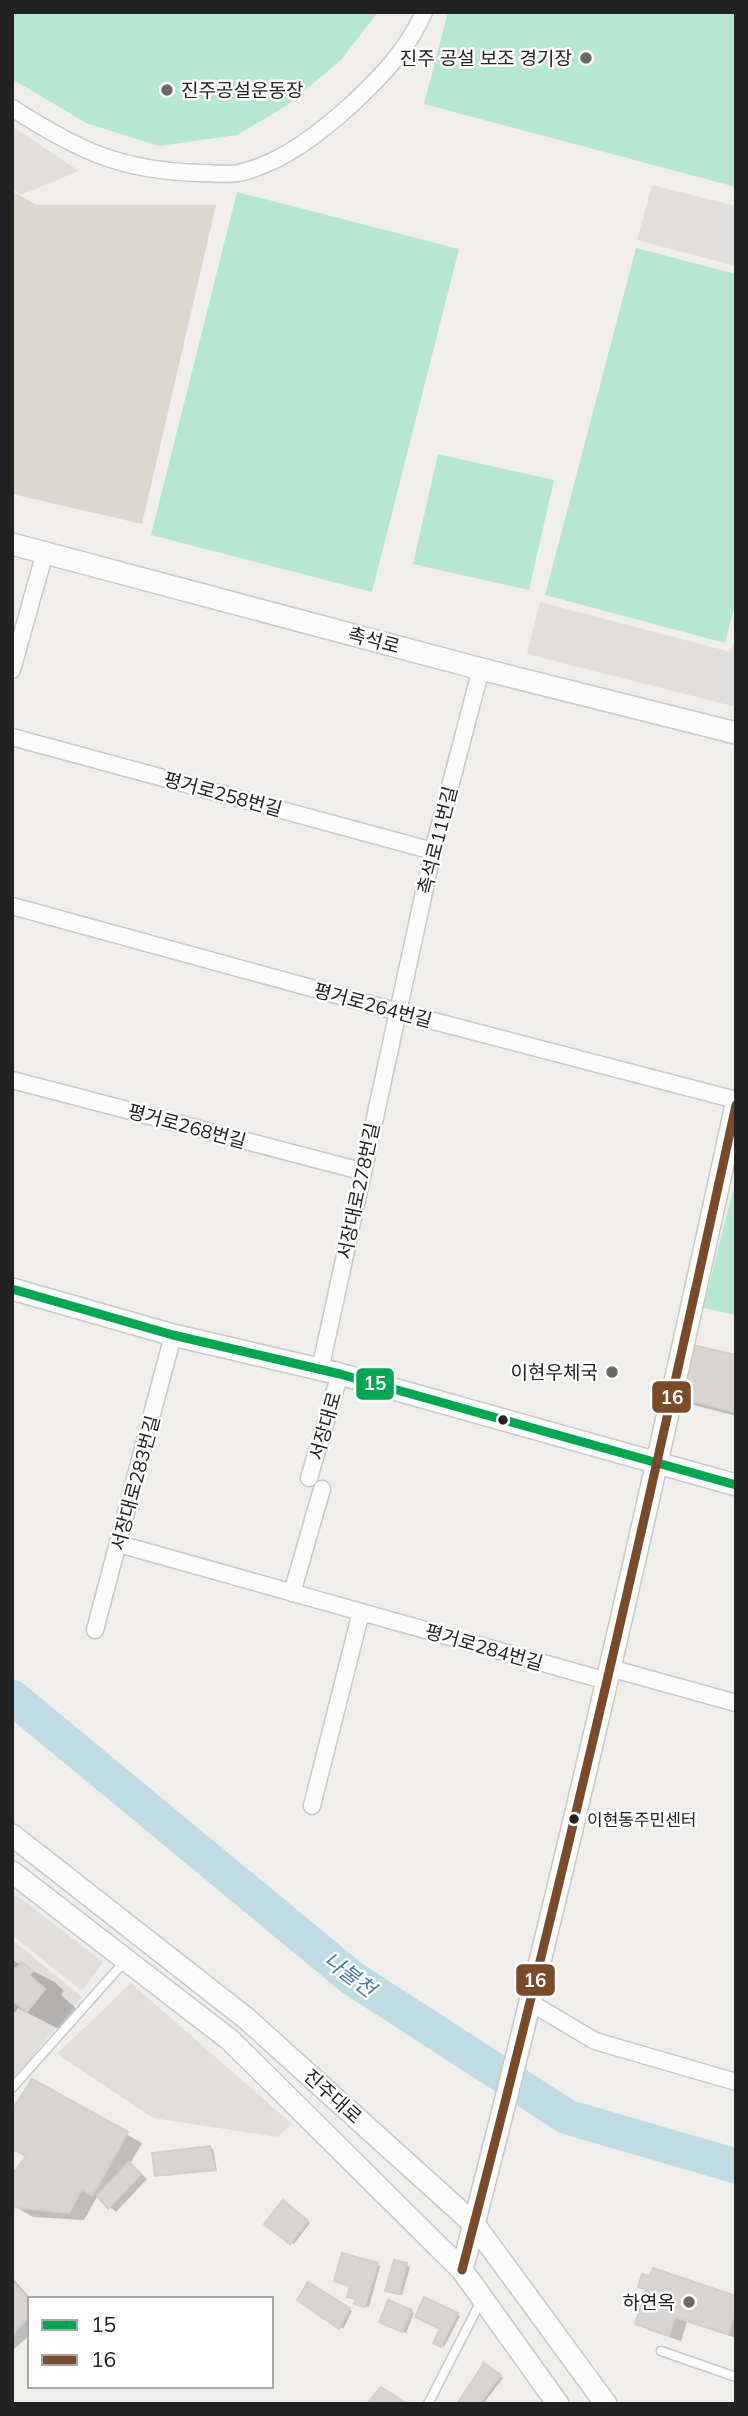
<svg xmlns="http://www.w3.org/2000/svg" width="748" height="2416" viewBox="0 0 748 2416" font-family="Mulish,'Noto Sans KR',sans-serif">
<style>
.residential{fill:#dfdedc}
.construction{fill:#d9d9cd}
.pitch{fill:#b7e6d2}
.parking{fill:#e0dfde}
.shadow{fill:#0003}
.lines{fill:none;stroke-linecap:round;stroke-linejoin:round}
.river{stroke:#bfdbe3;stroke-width:35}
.building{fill:#d7d4d2;stroke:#d3d0cc;stroke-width:2}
.service-casing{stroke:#c9c8c7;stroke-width:11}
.minor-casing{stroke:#c9c8c7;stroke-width:19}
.tertiary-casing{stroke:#c9c8c7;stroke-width:24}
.service{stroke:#fdfcfc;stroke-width:8}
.minor{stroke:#fdfcfc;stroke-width:16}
.tertiary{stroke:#fdfcfc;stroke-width:21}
.bus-1-casing{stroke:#fff;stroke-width:14}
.bus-2-casing{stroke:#fff;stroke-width:14}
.bus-1{stroke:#00a651;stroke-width:9}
.bus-2{stroke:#7a4b2a;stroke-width:9}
.poi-dot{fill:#6a6968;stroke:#fff;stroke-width:2.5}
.bus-dot{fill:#222;stroke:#fff;stroke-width:2.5}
.labels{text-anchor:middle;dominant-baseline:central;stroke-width:5;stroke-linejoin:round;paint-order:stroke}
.bus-label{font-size:17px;fill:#222;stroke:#fff;text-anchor:start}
.poi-label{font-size:19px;fill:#222;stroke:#fff;text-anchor:end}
.street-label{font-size:19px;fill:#222;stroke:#fff}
.water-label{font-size:21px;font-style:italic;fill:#4a7aab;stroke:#fff}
.line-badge{stroke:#fff;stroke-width:2.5}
.badge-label{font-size:19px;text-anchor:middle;font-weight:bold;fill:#fff}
</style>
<rect width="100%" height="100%" fill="#f0eeeb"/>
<!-- residential -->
<polygon class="residential" points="12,1940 82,1997 12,2080"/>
<!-- construction -->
<polygon class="construction" points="12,191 37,205 216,205 142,524 12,494"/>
<!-- pitch -->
<g class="pitch">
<polygon points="12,12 378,12 341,60 286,106 237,135 159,146 86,123 12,79"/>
<polygon points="448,12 736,12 736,187 424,104"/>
<polygon points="237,192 459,249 372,592 151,535"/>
<polygon points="636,248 736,274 736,600 725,643 545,595"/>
<polygon points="438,454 554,480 529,590 413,564"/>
<polygon points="736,1179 736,1315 703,1308"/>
</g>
<!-- parking -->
<g class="parking">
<polygon points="12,126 79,171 21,195 12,189"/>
<polygon points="652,185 736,206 736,266 637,240"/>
<polygon points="540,602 731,652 736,636 736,707 527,654"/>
<polygon points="12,1892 103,1962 82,1991 12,1935"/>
<polygon points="131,1983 292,2124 278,2137 153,2118 57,2054"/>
</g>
<!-- shadow -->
<g class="shadow">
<polygon points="736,1357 736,1416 693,1405 678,1396"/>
<polygon points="12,1960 56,1983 64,1991 61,1995 77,2009 61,2030 18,2008 12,2016"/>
<polygon points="33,2082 142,2143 130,2164 147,2179 116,2212 97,2197 84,2220 33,2217 12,2205 29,2156"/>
<polygon points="210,2148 213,2149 217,2171 157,2174"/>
<polygon points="286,2204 310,2223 294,2244 291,2242"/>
<polygon points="395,2262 410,2267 402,2295 390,2291"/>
<polygon points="377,2265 380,2266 369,2307 359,2305 352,2286"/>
<polygon points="12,2277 31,2299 30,2335 12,2351"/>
<polygon points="309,2284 352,2311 343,2329 299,2299"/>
<polygon points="648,2291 736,2297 736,2338 687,2322 681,2341 648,2330 637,2324"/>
<polygon points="425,2299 460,2316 444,2347 436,2343 442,2329"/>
<polygon points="389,2302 414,2313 406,2333 381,2322"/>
<polygon points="484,2365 503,2378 483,2404 458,2404"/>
</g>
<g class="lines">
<!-- river -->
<polyline class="river" points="12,1697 352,1978 567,2117 736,2166"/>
</g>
<!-- building -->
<g class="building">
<polygon points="689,1344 736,1355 736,1412 676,1397"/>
<polygon points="22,1962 33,1971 29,1975 45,1989 27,2012 12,2000 12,1966 16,1969"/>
<polygon points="32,2079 128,2132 92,2196 82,2189 69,2213 12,2207 12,2175 26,2156 12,2149 12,2110"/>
<polygon points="210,2146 215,2170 155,2176 152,2153"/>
<polygon points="129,2162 141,2174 108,2209 97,2196"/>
<polygon points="283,2200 308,2221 290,2244 264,2224"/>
<polygon points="342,2253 378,2263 365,2307 354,2304 356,2299 347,2297 350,2286 334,2281"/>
<polygon points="394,2260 407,2263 399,2294 385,2291"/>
<polygon points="653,2268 736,2296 736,2308 728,2334 675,2317 669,2336 635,2324 646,2290 638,2287 642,2274 650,2276"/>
<polygon points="12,2281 30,2301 30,2315 12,2336"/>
<polygon points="308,2282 350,2308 339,2329 297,2300"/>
<polygon points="424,2297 458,2313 441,2347 433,2343 440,2329 415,2317"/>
<polygon points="388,2300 412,2310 402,2332 379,2322"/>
<polygon points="484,2363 501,2375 479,2404 457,2404"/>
<polygon points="381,2387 407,2404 367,2404"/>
</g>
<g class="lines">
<defs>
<g id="service">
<polyline points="12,2088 124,1962"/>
<polyline points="661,2351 736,2377"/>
<polyline points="428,2404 481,2301"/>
</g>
<g id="minor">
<path d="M 12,108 C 79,151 121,171 201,173 C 213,173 228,175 239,173 C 282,163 320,133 352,104 C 381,77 408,49 424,12"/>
<polyline points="12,670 45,552"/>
<polyline points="12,737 433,851"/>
<polyline points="12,906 399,1012 736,1100"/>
<polyline points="12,1080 361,1171"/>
<polyline points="320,1370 433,851 481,669"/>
<polyline points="309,1478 340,1374"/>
<polyline points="119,1544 607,1681"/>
<polyline points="292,1593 322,1489"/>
<polyline points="95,1630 173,1335"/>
<polyline points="610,1668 736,1703"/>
<polyline points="312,1806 361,1612"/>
<polyline points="531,2003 595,2041 736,2082"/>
</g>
<g id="tertiary">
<polyline points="12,544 481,669 736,733"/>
<polyline points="12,1289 173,1335 340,1374 736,1485"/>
<polyline points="12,1835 247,2019 474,2224 606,2404"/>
<polyline points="12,1872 230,2040 462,2270 558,2404"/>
<path d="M 462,2270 C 563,1884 651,1495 736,1105"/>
</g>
</defs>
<!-- service casing -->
<use href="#service" class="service-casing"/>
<!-- minor casing -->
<use href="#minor" class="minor-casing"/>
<!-- tertiary casing -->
<use href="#tertiary" class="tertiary-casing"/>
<!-- service -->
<use href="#service" class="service"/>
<!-- minor -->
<use href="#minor" class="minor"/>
<!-- tertiary -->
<use href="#tertiary" class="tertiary"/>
<defs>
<polyline id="bus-1" points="12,1289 173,1335 340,1374 736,1485"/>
<path id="bus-2" d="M 462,2270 C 563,1884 651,1495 736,1105"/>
</defs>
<!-- bus-1 casing -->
<use href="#bus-1" class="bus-1-casing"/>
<!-- bus-2 casing -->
<use href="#bus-2" class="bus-2-casing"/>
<!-- bus-1 -->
<use href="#bus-1" class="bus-1"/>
<!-- bus-2 -->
<use href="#bus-2" class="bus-2"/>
</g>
<!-- markers -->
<g class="poi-dot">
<circle cx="586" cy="58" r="7"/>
<circle cx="167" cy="90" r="7"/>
<circle cx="612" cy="1372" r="7"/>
<circle cx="689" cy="2302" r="7"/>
</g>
<g class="bus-dot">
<circle cx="503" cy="1420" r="6"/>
<circle cx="574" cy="1819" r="6"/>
</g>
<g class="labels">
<!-- bus labels -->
<g class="bus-label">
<text x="587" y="1819">이현동주민센터</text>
</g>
<!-- poi labels -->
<g class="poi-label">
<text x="572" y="58">진주 공설 보조 경기장</text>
<text x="181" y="90" text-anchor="start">진주공설운동장</text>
<text x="598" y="1372">이현우체국</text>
<text x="675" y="2302">하연옥</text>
</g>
<!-- street labels -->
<g class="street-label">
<text transform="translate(374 640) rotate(15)">촉석로</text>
<text transform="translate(223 794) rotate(15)">평거로258번길</text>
<text transform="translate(437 840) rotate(-76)">촉석로11번길</text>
<text transform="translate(373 1005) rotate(15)">평거로264번길</text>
<text transform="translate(187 1126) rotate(15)">평거로268번길</text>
<text transform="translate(358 1191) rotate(-78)">서장대로278번길</text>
<text transform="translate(325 1426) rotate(-74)">서장대로</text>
<text transform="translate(135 1483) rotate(-75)">서장대로283번길</text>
<text transform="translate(484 1647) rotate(16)">평거로284번길</text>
<text transform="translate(333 2096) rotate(42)">진주대로</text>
</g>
<!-- water labels -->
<g class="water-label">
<text transform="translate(350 1974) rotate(37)">나불천</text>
</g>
</g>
<g class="line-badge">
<rect x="355" y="1367" width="40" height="34" rx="7" fill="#00a651"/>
<rect x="651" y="1380" width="41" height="34" rx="7" fill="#7a4b2a"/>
<rect x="515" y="1963" width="41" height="34" rx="7" fill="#7a4b2a"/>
</g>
<g class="badge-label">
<text x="375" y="1390">15</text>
<text x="672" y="1404">16</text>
<text x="535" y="1987">16</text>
</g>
<!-- border -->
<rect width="748" height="2416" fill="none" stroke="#222222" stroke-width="28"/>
<!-- legend -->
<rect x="28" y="2297" width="245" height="91" fill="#ffffff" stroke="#a7a7a7" stroke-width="2"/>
<rect x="42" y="2320" width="35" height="10" fill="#00a651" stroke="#a7a7a7" stroke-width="2"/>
<text x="91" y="2332" font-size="21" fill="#222222">15</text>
<rect x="42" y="2355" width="35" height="10" fill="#7a4b2a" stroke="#a7a7a7" stroke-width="2"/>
<text x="91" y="2367" font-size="21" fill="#222222">16</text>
</svg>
